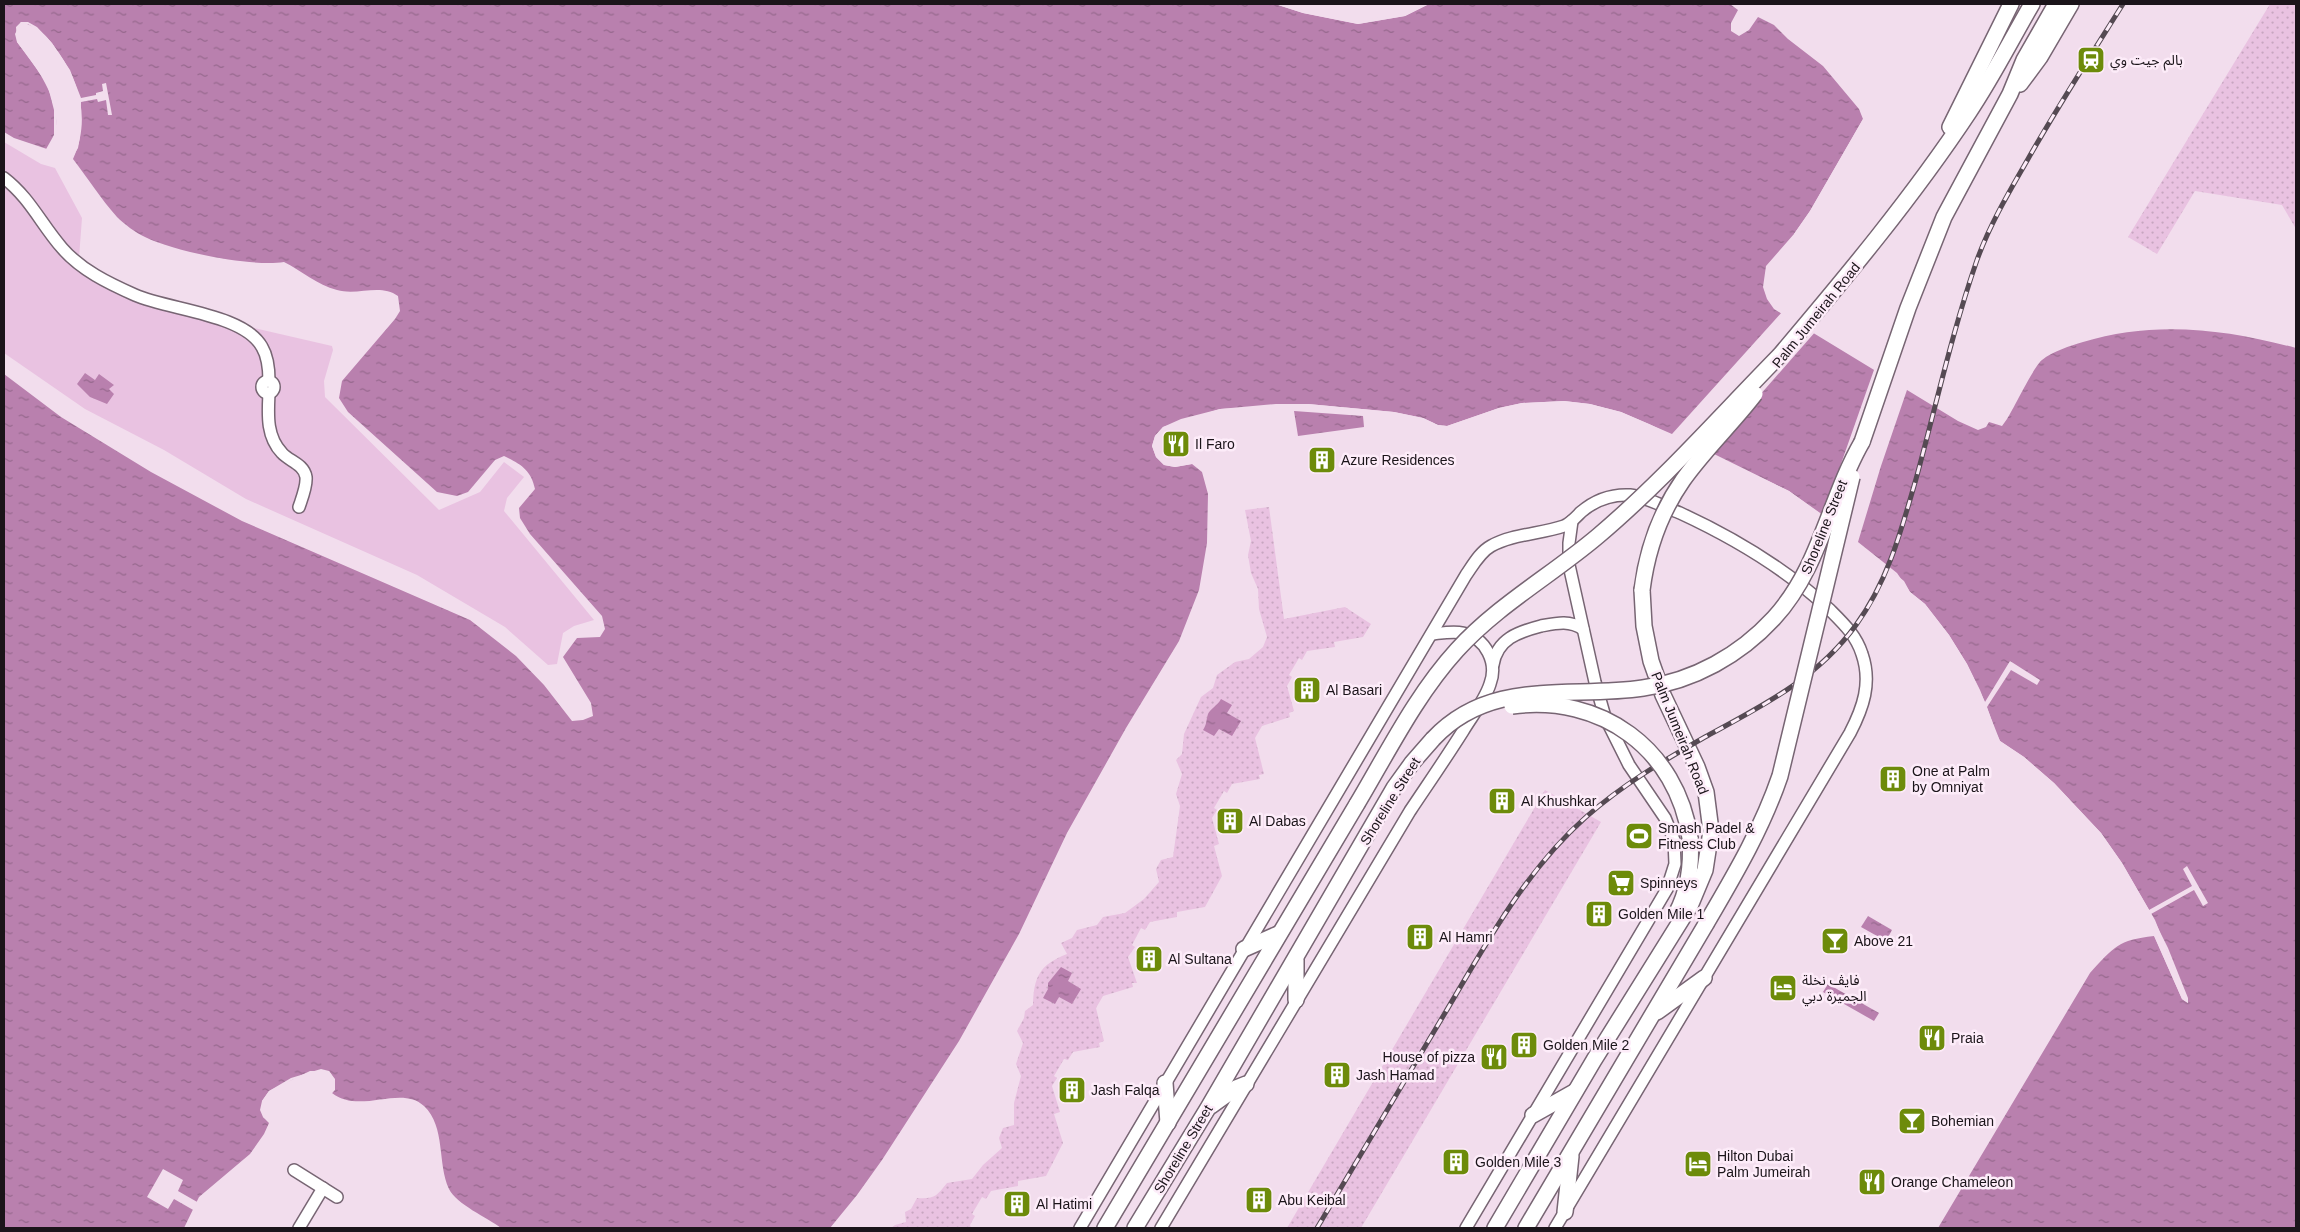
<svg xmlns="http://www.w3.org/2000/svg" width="2300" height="1232" viewBox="0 0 2300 1232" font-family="Arial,'Noto Sans Arabic',sans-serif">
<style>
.grass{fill:#e9c2e1}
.park{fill:url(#park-dots)}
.water{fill:url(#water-ripples)}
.pier{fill:#f2dded}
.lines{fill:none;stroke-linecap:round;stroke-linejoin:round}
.minor-casing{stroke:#776573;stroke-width:14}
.major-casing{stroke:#776573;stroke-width:18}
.minor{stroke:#fff;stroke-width:11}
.major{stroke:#fff;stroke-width:15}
.rail-casing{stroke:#554a53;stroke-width:5}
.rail{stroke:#fdecf9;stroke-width:3;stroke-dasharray:9;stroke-linecap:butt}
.major-bridge-casing{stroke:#776573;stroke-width:18;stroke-linecap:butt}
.major-bridge{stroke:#fff;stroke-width:15}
.labels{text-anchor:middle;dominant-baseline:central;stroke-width:5;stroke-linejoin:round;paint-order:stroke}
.poi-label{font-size:14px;fill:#1b141a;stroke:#fdecf9;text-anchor:start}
.street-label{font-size:14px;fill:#1b141a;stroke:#fdecf9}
</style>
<defs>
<pattern id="park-dots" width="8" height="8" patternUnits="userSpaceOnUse" patternTransform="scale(1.25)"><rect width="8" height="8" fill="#e9c2e1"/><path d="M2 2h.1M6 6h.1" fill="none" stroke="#c7a6c0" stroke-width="1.8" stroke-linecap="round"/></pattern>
<pattern id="water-ripples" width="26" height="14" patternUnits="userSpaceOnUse" patternTransform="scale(1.25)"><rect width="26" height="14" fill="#b980ae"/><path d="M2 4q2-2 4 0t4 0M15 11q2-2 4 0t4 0" fill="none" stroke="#96688d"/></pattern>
</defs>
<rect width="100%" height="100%" fill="#f2dded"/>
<!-- grass -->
<polygon class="grass" points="4,142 41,164 55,168 82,218 79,258 117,281 159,300 213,311 235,319 250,327 332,346 333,350 324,381 325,397 439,510 480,492 504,462 524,477 507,498 504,511 594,620 574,626 563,633 557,664 548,665 505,627 417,575 246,499 164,450 85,409 4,353"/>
<!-- park -->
<g class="park">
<polygon points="2270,4 2296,4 2296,229 2282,205 2195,191 2157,254 2128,237"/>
<path d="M 1269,507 L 1284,619 L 1345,607 L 1371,624 L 1363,637 L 1334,642 L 1335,647 L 1307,651 L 1302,660 L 1299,658 L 1289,675 L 1292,677 L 1287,686 L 1294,711 L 1289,713 L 1290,717 L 1262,726 L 1255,738 L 1264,774 L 1259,775 L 1260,779 L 1232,784 L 1227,793 L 1224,791 L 1214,808 L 1217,810 L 1212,818 L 1219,844 L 1214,846 L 1222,876 L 1205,907 L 1177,912 L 1177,917 L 1150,922 L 1145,930 L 1141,928 L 1132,945 L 1135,947 L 1128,957 L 1137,983 L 1132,983 L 1133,987 L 1103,996 L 1096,1008 L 1104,1041 L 1099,1043 L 1100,1047 L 1073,1052 L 1068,1060 L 1064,1059 L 1054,1076 L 1057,1078 L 1052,1086 L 1060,1112 L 1054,1114 L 1063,1143 L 1046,1176 L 1018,1181 L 1018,1186 L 991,1191 L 986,1199 L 982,1197 L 972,1214 L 975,1216 L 970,1225 L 971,1228 L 891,1228 L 895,1225 L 906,1222 L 905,1212 L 911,1209 L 917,1198 C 934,1199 936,1197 947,1183 L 972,1179 L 983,1165 L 1002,1148 L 999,1138 L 1003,1128 L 1014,1125 L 1014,1103 L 1021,1076 L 1016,1064 L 1023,1043 L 1017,1031 L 1024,1018 L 1025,1011 L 1033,1005 C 1034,977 1039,965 1067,954 L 1061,943 L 1072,938 L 1077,930 L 1097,925 L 1103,917 L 1125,913 L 1144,899 L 1159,882 L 1156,869 L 1161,860 L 1173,857 L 1180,806 L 1176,794 L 1182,774 L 1176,760 L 1182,754 L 1184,734 L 1201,697 L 1213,688 L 1217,675 L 1235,662 L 1249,659 L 1263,647 L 1267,637 L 1259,609 L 1258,589 L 1251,573 L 1248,555 L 1251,541 L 1245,510 Z"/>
<polygon points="1545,790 1601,822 1361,1228 1287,1228"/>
</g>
<!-- water -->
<g class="water">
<path d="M 4,4 L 1275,4 L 1303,13 L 1358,24 L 1405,16 L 1429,4 L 1730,4 L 1738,10 L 1731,23 L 1731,31 L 1739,36 L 1749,30 L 1758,17 L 1774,25 L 1788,39 L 1823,66 L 1859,109 L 1863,119 L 1810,211 L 1794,234 L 1766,266 L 1763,287 L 1767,299 L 1774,309 L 1958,421 L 1978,430 L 1986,427 L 1989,422 L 2002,426 L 2007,419 C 2014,408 2034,366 2042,360 C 2053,351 2070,346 2083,342 C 2154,320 2226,329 2296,348 L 2296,1228 L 1938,1228 L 2090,973 C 2114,947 2118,940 2154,936 L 2182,999 L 2188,1003 L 2155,920 L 2122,863 L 2101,833 L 2054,783 L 2024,757 L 2000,741 L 1980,690 L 1967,664 L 1949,635 L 1925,604 L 1910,592 L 1904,581 L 1833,523 L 1789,491 L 1649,424 L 1621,412 L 1590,404 L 1564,401 L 1522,403 L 1499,408 L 1447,426 L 1438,425 L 1423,418 L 1394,412 L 1308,404 L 1220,409 L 1163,427 L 1155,436 L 1152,446 L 1156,457 L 1164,465 L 1175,467 L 1192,464 L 1202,472 L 1208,494 L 1207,543 L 1199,590 L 1179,641 L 1126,728 L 1067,833 L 1019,934 L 959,1041 L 882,1160 L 857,1195 L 830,1228 L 501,1228 C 488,1218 456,1204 449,1189 C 437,1163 446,1127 424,1106 C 401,1084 360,1115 332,1093 C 338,1085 334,1078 329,1071 L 310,1071 L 269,1091 L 262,1101 L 263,1117 L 269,1123 L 264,1134 L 250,1154 L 199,1197 L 184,1228 L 4,1228 L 4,374 L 61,417 L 151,472 L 242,521 L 470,620 L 516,656 L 544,685 L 572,721 L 583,720 L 593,716 L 591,703 L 563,657 L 577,638 L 600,637 L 605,629 L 602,616 L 530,534 L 520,518 L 519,508 L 535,489 C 531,470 521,464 504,456 L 495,460 L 468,492 L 457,496 L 437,492 L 348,412 L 339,398 L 342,381 L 395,319 L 400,311 L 398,296 C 380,283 358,296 337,290 C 317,285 302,271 284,262 C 251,267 176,252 145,237 C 136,233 124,224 117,217 C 101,199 87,177 73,159 C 90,122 81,85 59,53 C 47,36 41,28 21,22 L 15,34 L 17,42 C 38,69 73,114 47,149 L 14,138 L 4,132 Z"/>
<polygon points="85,373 95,380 99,374 114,385 109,389 114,394 107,404 90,397 77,384"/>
<polygon points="1294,411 1363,416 1364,427 1298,436"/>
<path d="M 1221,699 L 1232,705 L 1227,713 L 1241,721 L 1232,736 L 1219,729 L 1214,736 L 1203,730 C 1207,724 1206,720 1208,714 C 1210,709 1218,705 1221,699 Z"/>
<polygon points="1868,916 1892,930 1886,941 1861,927"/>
<polygon points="1061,967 1072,973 1068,981 1081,989 1072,1004 1059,997 1055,1004 1043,998 1048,989 1048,983"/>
<polygon points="1828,984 1879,1013 1874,1021 1823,992"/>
</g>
<!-- pier -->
<g class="pier">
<polygon points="1275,4 1283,4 1304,10 1359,21 1404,13 1424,4 1429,4 1405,16 1358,24 1303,13"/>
<polygon points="21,22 28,22 37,27 52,43 70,70 81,98 96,95 96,93 103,91 102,84 106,83 112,115 108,115 106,100 98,102 97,99 81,102 80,137 78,148 71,160 78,136 80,113 74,85 68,71 50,44 35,29 28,24 22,25 19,28 19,41 49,82 57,109 56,136 49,150 45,151 54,135 54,110 47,83 17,42 16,27"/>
<polygon points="1863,119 1864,121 1813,212 1797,235 1794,234 1810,211"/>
<polygon points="1783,311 1816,331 1710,452 1789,491 1823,515 1875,367 1908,387 1881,466 1858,542 1897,573 1910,592 1925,604 1949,635 1967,664 1985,702 2010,661 2040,680 2037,685 2011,670 1987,707 1996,733 2000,741 2024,757 2054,783 2101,833 2122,863 2149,910 2192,886 2183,869 2187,866 2208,903 2203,906 2194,890 2151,914 2168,948 2188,998 2188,1003 2182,999 2153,933 2157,934 2164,949 2186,1000 2166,949 2120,865 2099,835 2052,785 2022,759 1998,742 1978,691 1965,665 1947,636 1923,606 1908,594 1896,575 1831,525 1788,494 1764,480 1620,414 1590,407 1564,403 1523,405 1499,410 1447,429 1437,428 1422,420 1394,415 1308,407 1220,411 1164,429 1157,437 1155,446 1158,456 1165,462 1176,464 1194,462 1192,464 1175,467 1164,465 1156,457 1152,446 1155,436 1163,427 1181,419 1220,409 1276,404 1308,404 1394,412 1423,418 1438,425 1447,426 1499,408 1522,403 1564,401 1590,404 1621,412 1672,434"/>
<polygon points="321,1069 329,1071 335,1079 335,1090 332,1093 332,1080 327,1073 321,1071 311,1073 292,1080 271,1093 264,1102 263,1110 272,1123 263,1117 260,1110 262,1101 269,1091 291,1078"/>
<polygon points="163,1169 183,1180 178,1191 199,1203 195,1211 174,1199 168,1209 147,1197"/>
</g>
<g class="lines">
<defs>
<g id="minor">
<path d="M 4,178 C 30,198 41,224 62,248 C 81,270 108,283 135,295 C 169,310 244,314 262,347 C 268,357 269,370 269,381"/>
<circle cx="268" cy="387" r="6"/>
<path d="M 269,393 C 268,414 266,436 282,453 C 289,461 304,464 306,477 C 307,486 302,498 299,507"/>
<path d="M 1493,665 C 1497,639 1518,632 1541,626 C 1557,623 1569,620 1583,629"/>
<polyline points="294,1170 337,1197"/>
<polyline points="299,1228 323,1188"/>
<path d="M 1080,1228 L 1466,575 C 1473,565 1480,552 1491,546 C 1512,534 1541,534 1564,526 C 1571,523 1576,517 1581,512 C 1595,500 1612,494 1630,495 C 1647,497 1664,507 1680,513 C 1734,538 1785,568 1829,609 C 1843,623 1856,635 1862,654 C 1872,683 1863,708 1850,733 L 1555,1228"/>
<path d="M 1161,1228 L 1410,811 C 1428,784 1446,758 1463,731 C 1472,716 1485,700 1490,684 C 1498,663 1486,638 1463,633 C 1453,631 1442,633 1432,634"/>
<polyline points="1466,1228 1667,889 1675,864 1674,840 1665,818 1629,765 1605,717 1595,682 1569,565 1569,543 1572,521"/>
</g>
<g id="major">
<polyline points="2020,84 2040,57 2071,4"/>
<polyline points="1950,127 2011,4"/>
<path d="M 1780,355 C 1846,277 1912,198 1969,112 C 1992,78 2011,40 2032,4"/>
<polyline points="1862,442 1908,308 1944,217 2010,94 2024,60 2056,4"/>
<path d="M 1676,914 C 1689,890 1692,865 1690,838"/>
<polyline points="1244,949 1278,934"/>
<polyline points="1296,960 1296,1000"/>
<polyline points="1657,1012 1704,978"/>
<polyline points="1165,1083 1168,1123"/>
<polyline points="1211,1106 1236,1088 1246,1084"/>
<polyline points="1533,1115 1574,1092"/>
<polyline points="1565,1212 1571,1156"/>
<polyline points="1105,1228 1357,804"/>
<polyline points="1135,1228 1208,1108 1394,788 1412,763 1433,739"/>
<polyline points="1495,1228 1594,1060 1690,906 1705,870 1711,831 1706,792 1697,767 1663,695 1651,661 1644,626 1642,590"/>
<polyline points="1526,1228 1706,924"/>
</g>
</defs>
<!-- minor casing -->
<use href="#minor" class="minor-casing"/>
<!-- major casing -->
<use href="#major" class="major-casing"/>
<!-- minor -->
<use href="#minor" class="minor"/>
<!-- major -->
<use href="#major" class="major"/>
<defs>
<path id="rail" d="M 1317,1228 C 1360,1156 1402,1085 1445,1013 C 1486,944 1525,871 1586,817 C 1622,785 1663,761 1705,737 C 1762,706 1817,679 1856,625 C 1888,581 1901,531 1916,479 C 1936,406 1952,332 1977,260 C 1990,224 2009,192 2028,159 C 2058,106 2091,55 2123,4"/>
</defs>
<!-- rail casing -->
<use href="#rail" class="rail-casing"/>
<!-- rail -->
<use href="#rail" class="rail"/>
<defs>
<g id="major-bridge">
<path d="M 1642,590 C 1647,550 1660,513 1683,480 C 1705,449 1732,424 1755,394"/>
<path d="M 1512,706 C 1601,694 1677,749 1690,838"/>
<path d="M 1433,739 C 1491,677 1569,699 1643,688 C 1694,681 1740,655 1774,618 C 1820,568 1829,499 1862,442"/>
<path d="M 1357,804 C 1388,752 1416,695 1457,650 C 1498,605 1552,575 1598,536 C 1663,481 1720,416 1780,355"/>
<path d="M 1706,924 C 1734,876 1762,829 1780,776 L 1852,477"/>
</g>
</defs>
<!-- major-bridge casing -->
<use href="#major-bridge" class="major-bridge-casing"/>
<!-- major-bridge -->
<use href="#major-bridge" class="major-bridge"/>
</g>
<!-- icons -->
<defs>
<symbol id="station-square" viewBox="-11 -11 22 22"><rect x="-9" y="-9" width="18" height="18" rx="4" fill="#6d8b0a" stroke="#fdecf9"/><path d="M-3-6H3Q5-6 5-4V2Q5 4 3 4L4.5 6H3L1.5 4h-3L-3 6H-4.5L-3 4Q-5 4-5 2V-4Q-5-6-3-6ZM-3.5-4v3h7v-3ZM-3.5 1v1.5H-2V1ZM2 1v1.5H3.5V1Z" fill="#fff"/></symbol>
<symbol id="restaurant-square" viewBox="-11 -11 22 22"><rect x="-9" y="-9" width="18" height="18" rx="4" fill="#6d8b0a" stroke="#fdecf9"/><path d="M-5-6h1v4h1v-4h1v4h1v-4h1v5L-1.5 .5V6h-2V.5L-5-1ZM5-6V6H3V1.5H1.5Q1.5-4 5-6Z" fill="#fff"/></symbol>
<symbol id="building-square" viewBox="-11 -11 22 22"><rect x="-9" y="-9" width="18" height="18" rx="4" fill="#6d8b0a" stroke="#fdecf9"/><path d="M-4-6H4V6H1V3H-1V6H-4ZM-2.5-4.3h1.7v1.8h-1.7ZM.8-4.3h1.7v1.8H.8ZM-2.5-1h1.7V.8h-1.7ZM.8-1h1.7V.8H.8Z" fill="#fff"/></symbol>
<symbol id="stadium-square" viewBox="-11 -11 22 22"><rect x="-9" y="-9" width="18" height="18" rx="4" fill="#6d8b0a" stroke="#fdecf9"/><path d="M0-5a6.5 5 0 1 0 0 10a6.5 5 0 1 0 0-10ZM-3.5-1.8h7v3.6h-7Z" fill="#fff"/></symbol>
<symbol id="supermarket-square" viewBox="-11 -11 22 22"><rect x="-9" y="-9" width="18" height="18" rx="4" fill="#6d8b0a" stroke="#fdecf9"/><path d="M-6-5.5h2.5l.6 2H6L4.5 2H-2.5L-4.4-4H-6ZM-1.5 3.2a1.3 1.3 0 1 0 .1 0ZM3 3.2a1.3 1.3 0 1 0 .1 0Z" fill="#fff"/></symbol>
<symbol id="bar-square" viewBox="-11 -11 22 22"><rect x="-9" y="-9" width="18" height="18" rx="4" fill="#6d8b0a" stroke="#fdecf9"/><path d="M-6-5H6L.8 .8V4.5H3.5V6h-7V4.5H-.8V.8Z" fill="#fff"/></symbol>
<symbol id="hotel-square" viewBox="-11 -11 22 22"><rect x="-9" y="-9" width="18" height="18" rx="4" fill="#6d8b0a" stroke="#fdecf9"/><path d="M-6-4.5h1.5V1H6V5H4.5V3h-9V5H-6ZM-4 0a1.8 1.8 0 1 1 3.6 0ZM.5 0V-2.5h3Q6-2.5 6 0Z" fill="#fff"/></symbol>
</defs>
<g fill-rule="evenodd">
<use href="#station-square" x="2075" y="44" width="32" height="32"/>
<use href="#restaurant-square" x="1160" y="428" width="32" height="32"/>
<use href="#building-square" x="1306" y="444" width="32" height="32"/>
<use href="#building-square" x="1291" y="674" width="32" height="32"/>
<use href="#building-square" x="1877" y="763" width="32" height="32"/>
<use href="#building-square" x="1486" y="785" width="32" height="32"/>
<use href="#building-square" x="1214" y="805" width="32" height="32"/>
<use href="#stadium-square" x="1623" y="820" width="32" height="32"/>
<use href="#supermarket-square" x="1605" y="867" width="32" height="32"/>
<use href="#building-square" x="1583" y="898" width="32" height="32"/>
<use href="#building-square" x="1404" y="921" width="32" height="32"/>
<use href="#bar-square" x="1819" y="925" width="32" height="32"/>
<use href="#building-square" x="1133" y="943" width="32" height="32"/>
<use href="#hotel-square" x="1767" y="972" width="32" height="32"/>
<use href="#restaurant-square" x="1916" y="1022" width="32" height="32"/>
<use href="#building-square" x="1508" y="1029" width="32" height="32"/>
<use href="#restaurant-square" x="1478" y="1041" width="32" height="32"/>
<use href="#building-square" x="1321" y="1059" width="32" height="32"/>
<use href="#building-square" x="1056" y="1074" width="32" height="32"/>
<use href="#bar-square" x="1896" y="1105" width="32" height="32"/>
<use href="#building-square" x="1440" y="1146" width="32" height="32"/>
<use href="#hotel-square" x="1682" y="1148" width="32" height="32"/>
<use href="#restaurant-square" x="1856" y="1166" width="32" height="32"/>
<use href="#building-square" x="1243" y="1184" width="32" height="32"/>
<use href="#building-square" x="1001" y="1188" width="32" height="32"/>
</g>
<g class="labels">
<!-- poi labels -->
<g class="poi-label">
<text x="2110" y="60">بالم جيت وي</text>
<text x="1195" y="444">Il Faro</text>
<text x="1341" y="460">Azure Residences</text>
<text x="1326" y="690">Al Basari</text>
<text x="1912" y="771">One at Palm<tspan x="1912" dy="16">by Omniyat</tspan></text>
<text x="1521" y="801">Al Khushkar</text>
<text x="1249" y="821">Al Dabas</text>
<text x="1658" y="828">Smash Padel &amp;<tspan x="1658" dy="16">Fitness Club</tspan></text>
<text x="1640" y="883">Spinneys</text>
<text x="1618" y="914">Golden Mile 1</text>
<text x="1439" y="937">Al Hamri</text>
<text x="1854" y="941">Above 21</text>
<text x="1168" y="959">Al Sultana</text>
<text x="1802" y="980">فايڤ نخلة<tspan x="1802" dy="16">الجميرة دبي</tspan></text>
<text x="1951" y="1038">Praia</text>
<text x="1543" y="1045">Golden Mile 2</text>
<text x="1475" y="1057" text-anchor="end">House of pizza</text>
<text x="1356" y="1075">Jash Hamad</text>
<text x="1091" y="1090">Jash Falqa</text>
<text x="1931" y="1121">Bohemian</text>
<text x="1717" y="1156">Hilton Dubai<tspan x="1717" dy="16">Palm Jumeirah</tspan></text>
<text x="1475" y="1162">Golden Mile 3</text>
<text x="1891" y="1182">Orange Chameleon</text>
<text x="1278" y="1200">Abu Keibal</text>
<text x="1036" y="1204">Al Hatimi</text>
</g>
<!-- street labels -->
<g class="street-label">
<text transform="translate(1816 315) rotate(-51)">Palm Jumeirah Road</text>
<text transform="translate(1824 527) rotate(-68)">Shoreline Street</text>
<text transform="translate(1680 733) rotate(68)">Palm Jumeirah Road</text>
<text transform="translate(1390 801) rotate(-58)">Shoreline Street</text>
<text transform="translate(1183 1149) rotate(-59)">Shoreline Street</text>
</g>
</g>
<!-- border -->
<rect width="2300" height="1232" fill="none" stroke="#1b141a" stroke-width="10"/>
</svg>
